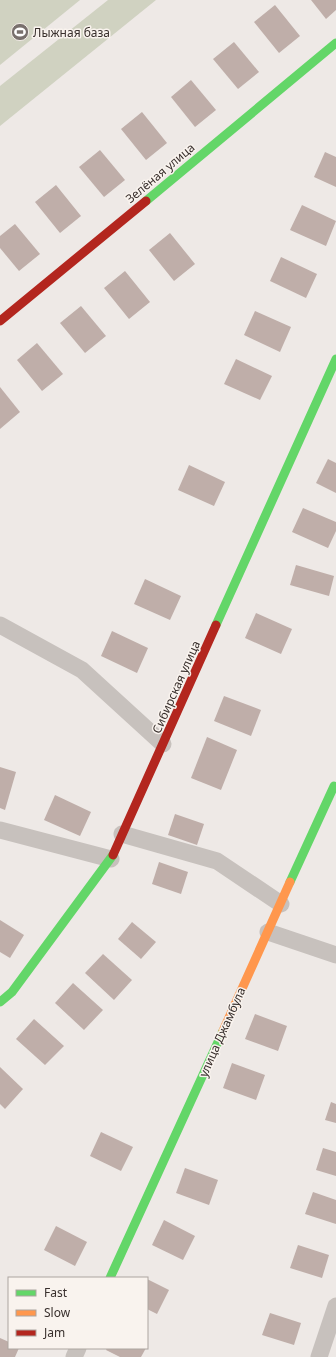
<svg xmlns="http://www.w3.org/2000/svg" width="336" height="1357" viewBox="0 0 336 1357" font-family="'Noto Sans',sans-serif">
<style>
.green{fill:#d0d2c1}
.building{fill:#bfaea9}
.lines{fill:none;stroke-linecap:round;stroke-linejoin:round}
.street{stroke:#c7c1bd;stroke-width:17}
.fast{stroke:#63d668;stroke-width:9}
.slow{stroke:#ff974d;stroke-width:9}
.jam{stroke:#b3261e;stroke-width:9}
.labels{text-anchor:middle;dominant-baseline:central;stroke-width:3;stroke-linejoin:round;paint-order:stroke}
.poi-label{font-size:12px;fill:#382f2c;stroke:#f9f3ee;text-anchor:start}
.street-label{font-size:12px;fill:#382f2c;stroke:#f9f3ee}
</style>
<rect width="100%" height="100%" fill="#eee9e6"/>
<!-- green -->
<g class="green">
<polygon points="0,0 80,0 0,65"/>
<polygon points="108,0 156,0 0,126 0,86"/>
</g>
<!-- building -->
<g class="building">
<polygon points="311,0 336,0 336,10 326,19"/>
<polygon points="275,5 300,36 279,53 254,22"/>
<polygon points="234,42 259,72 238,89 213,59"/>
<polygon points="191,80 216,110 195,127 171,97"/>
<polygon points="142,112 167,143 146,160 121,129"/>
<polygon points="100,150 125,180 104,197 79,167"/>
<polygon points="325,152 336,157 336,187 314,177"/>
<polygon points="56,185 81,216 60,233 35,202"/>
<polygon points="302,205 336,221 326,246 290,230"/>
<polygon points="15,224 40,254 19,271 0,248 0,236"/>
<polygon points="170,233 195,264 174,281 149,250"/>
<polygon points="281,257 317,274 306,298 270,281"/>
<polygon points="125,271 150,302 129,319 104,288"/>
<polygon points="81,306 106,336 85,353 60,323"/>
<polygon points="255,311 291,327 280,352 244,335"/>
<polygon points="37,343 63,374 42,391 17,360"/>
<polygon points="236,359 272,376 260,400 224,384"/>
<polygon points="0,387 20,412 0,429"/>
<polygon points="328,459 336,463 336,493 316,483"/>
<polygon points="189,465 225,482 214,506 178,490"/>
<polygon points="303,508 336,522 336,531 328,548 292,532"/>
<polygon points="296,565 334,576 329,596 290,585"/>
<polygon points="145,579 181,596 170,620 134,604"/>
<polygon points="256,613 292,629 281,654 245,638"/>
<polygon points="112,631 148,648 137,673 101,656"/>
<polygon points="224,696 261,710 251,736 214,721"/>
<polygon points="207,737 237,750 221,790 191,778"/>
<polygon points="0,767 16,772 5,810 0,808"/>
<polygon points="55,795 91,812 80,836 44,820"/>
<polygon points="175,814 204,824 197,845 168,835"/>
<polygon points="159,862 188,872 181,894 152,884"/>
<polygon points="0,920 24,935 10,958 0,952"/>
<polygon points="132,922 156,942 141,959 118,939"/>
<polygon points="103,954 132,980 114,1000 85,973"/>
<polygon points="73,983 103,1010 84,1030 55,1003"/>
<polygon points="255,1014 287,1026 278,1051 245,1039"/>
<polygon points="34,1019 64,1046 45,1065 16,1039"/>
<polygon points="232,1063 265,1075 256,1100 223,1088"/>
<polygon points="0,1067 23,1089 5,1109 0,1104"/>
<polygon points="331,1102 336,1104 336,1123 325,1120"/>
<polygon points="101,1132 133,1147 121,1171 90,1156"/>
<polygon points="323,1148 336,1152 336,1176 316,1170"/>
<polygon points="185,1168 218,1180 209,1205 176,1193"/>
<polygon points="313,1192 336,1200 336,1224 305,1214"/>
<polygon points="164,1220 195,1236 183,1260 152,1245"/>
<polygon points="56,1226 87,1242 75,1266 44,1250"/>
<polygon points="298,1245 329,1255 322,1278 290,1268"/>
<polygon points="147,1279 169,1290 157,1314 147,1309"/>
<polygon points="270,1313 301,1323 294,1345 262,1335"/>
<polygon points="0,1338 9,1342 9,1348 19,1348 15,1357 0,1357"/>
<polygon points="107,1348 146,1348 141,1357 120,1357 106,1350"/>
</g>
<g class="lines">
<!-- street -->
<g class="street">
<polyline points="0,625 82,670 163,744"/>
<polyline points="0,830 111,859"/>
<polyline points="122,834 217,861 281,904"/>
<polyline points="268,932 336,955"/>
<polyline points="74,1357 78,1348"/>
<polyline points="319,1357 336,1306"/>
</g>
<!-- fast -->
<g class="fast">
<polyline points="146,201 336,43"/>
<polyline points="216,625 336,359"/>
<polyline points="290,882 334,786"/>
<polyline points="0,1002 12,992 113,855"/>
<polyline points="110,1278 223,1031"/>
</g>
<!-- slow -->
<polyline class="slow" points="223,1031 290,882"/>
<!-- jam -->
<g class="jam">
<polyline points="0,321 146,201"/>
<polyline points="113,855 216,625"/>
</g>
</g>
<!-- icons -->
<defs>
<symbol id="stadium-disc" viewBox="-11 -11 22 22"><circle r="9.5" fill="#78706d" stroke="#f9f3ee"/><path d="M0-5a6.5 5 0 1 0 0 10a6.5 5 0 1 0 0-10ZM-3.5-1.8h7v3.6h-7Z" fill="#fff"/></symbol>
</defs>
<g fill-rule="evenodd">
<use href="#stadium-disc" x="10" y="22" width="20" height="20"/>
</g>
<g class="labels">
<!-- poi labels -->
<g class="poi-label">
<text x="33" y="32">Лыжная база</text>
</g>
<!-- street labels -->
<g class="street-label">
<text transform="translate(160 173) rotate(-40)">Зелёная улица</text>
<text transform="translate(176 687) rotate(-66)">Сибирская улица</text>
<text transform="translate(222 1032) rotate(-66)">улица Джамбула</text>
</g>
</g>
<!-- legend -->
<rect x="8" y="1277" width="140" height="72" fill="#f9f3ee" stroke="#aca5a0"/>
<rect x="16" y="1290" width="20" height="6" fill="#63d668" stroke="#aca5a0"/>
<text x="44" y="1297" font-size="12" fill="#382f2c">Fast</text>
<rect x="16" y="1310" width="20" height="6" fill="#ff974d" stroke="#aca5a0"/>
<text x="44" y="1317" font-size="12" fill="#382f2c">Slow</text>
<rect x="16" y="1330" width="20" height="6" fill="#b3261e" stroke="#aca5a0"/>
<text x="44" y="1337" font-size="12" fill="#382f2c">Jam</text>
</svg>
